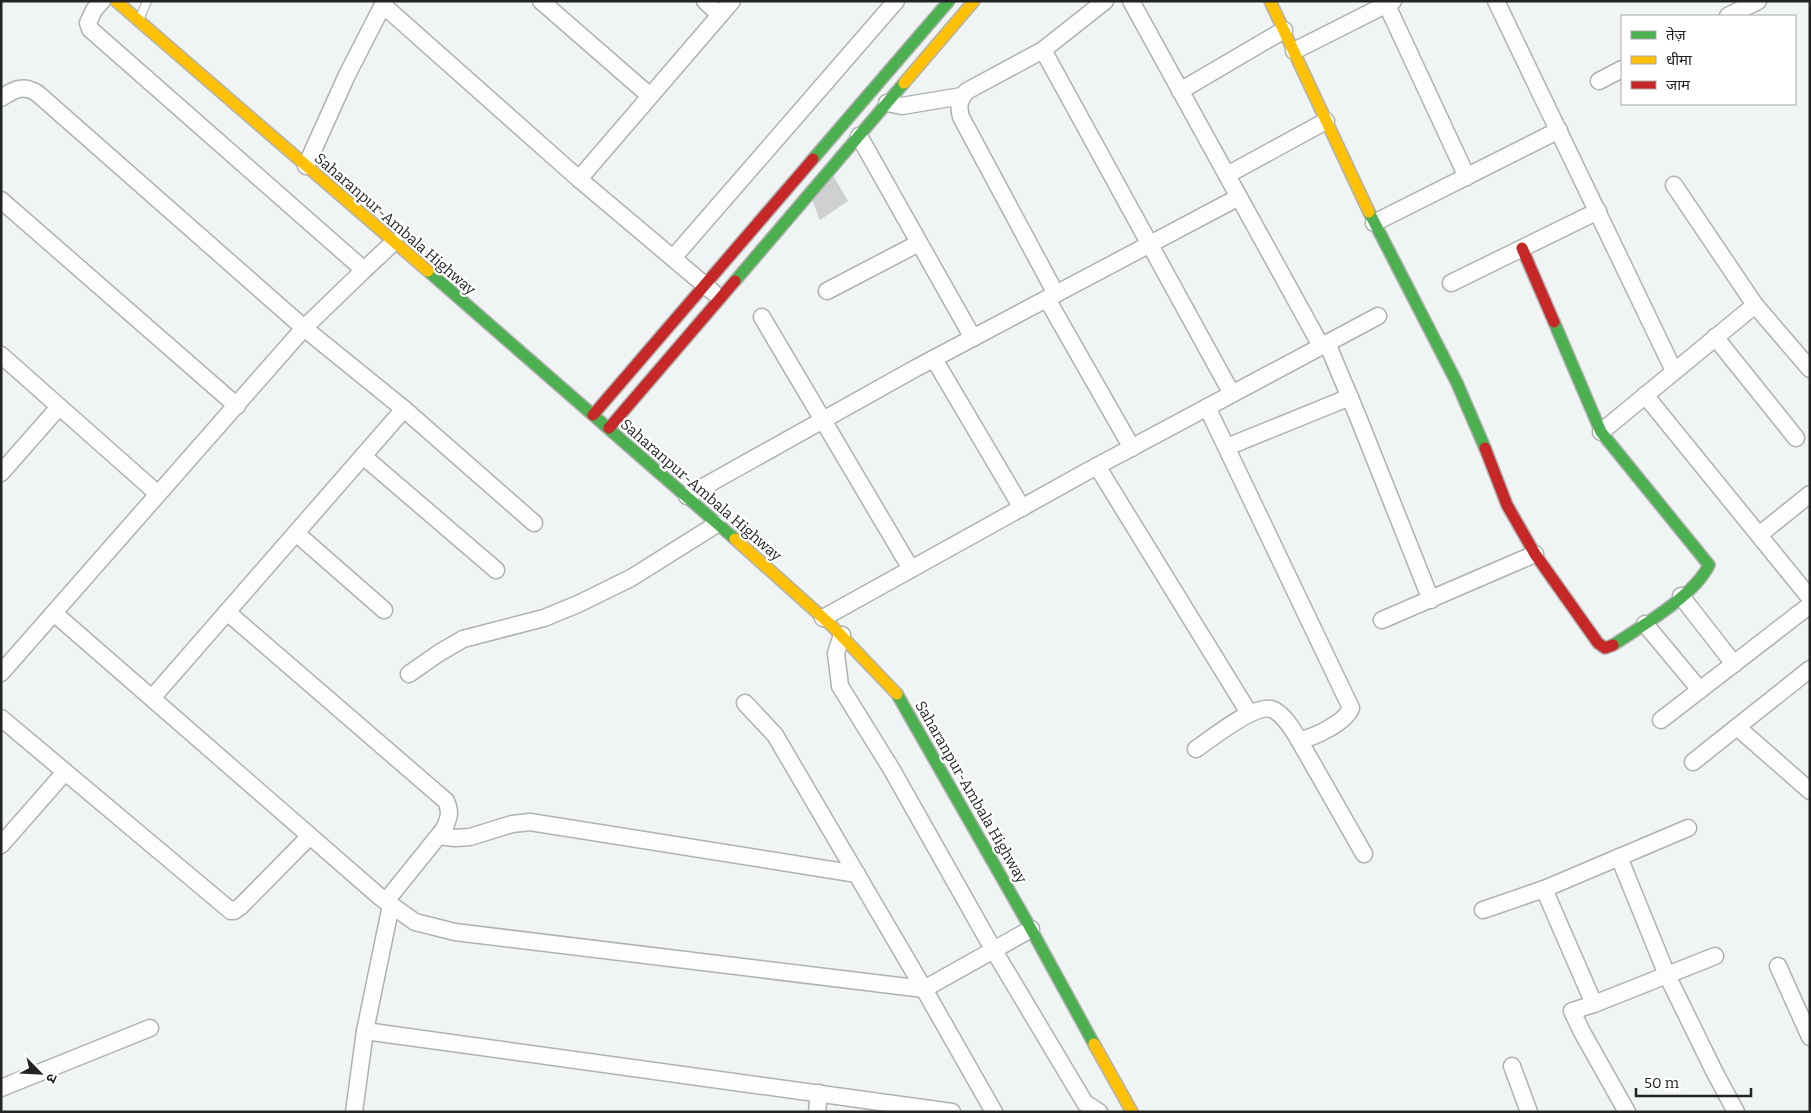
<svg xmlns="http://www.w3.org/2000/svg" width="1811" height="1113" viewBox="0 0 1811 1113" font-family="Bitter,'Noto Sans Devanagari',serif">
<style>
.building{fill:#ced0d1}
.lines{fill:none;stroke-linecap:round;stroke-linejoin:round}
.lane-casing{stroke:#b0b1b1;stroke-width:10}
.street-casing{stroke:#b0b1b1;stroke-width:19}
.fast-casing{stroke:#b0b1b1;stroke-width:14}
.slow-casing{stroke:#b0b1b1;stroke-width:14}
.jam-casing{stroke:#b0b1b1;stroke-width:14}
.lane{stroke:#fdfdfd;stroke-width:8}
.street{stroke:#fdfdfd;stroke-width:16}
.fast{stroke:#4caf50;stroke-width:11}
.slow{stroke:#ffc107;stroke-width:11}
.jam{stroke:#c62828;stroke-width:11}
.labels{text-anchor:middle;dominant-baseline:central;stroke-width:4.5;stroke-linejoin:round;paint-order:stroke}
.street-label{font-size:15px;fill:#222424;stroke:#fff}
</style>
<rect width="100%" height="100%" fill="#f1f4f4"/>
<!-- building -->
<polygon class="building" points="831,172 848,201 820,220 811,197"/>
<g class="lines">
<defs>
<polyline id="lane" points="140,18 147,1"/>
<g id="street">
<polyline points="102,1 94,10 88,23 90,29 364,270 394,242"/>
<polyline points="541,1 650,96"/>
<polyline points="705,1 720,15"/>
<polyline points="1131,1 1321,346"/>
<polyline points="1385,1 1467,177"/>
<polyline points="1496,1 1674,371"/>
<polyline points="383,5 579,179 713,292"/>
<polyline points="1728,16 1758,1"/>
<polyline points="1043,50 1232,394"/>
<polyline points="1294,51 1393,1"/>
<polyline points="1599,81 1622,69"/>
<polyline points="1180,91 1284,30"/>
<path d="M 1,98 C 14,90 22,84 37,93 L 304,328 L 404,409 L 534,523"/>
<polyline points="887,103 902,106 962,96"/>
<polyline points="859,136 973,338"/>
<polyline points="306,166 347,75 385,1"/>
<polyline points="1227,175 1326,121"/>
<polyline points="579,179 732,1"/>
<polyline points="1674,185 1755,305 1810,369"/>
<polyline points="1,200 237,406"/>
<polyline points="1374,223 1559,130"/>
<polyline points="673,258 896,1"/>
<polyline points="1451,283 1598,211"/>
<polyline points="827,291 919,243"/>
<path d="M 1056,294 L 961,117 C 958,106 959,99 967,91 L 1043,50 L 1105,1"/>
<polyline points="1047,299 1132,448"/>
<polyline points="762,317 911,569"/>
<polyline points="1715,337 1796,438"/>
<polyline points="1327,343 1358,417 1431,600"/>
<polyline points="1,355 158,494"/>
<polyline points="934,359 1022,508"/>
<polyline points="1645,395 1810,598"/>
<polyline points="1601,432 1755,305"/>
<polyline points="1227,447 1350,397"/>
<polyline points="363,456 496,570"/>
<polyline points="1097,466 1249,713"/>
<polyline points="1,473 59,407"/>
<polyline points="687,496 916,368 1239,197"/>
<polyline points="296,533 384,610"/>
<polyline points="1759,535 1810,494"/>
<polyline points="1681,596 1734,664"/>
<path d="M 227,612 L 446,801 C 451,812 449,818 444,829 L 386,901"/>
<polyline points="54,613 380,897 415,922 455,932 924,989 1031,929"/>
<polyline points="823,618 1086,472 1378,316"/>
<polyline points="1382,620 1535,554"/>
<polyline points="1645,624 1700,690"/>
<polyline points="842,635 836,653 840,686 892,770 993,949 1085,1103 1099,1112"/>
<polyline points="1,673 304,328 364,270"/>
<polyline points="409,674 439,653 463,639 544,618 578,604 631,578 717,524"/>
<polyline points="152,698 404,409"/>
<polyline points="745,703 775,735 924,989 994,1112"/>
<polyline points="1,718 231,911 234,911 241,906 310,836"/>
<polyline points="1661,720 1810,605"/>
<polyline points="1737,727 1810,791"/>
<polyline points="1299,740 1364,854"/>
<path d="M 1196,749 C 1211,739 1257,701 1274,710 C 1285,716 1293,730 1299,740 C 1314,738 1346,722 1351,708 L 1207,407"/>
<polyline points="1693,762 1810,669"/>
<polyline points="439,836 455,838 470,837 512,824 530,822 857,874"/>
<polyline points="1,845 65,772"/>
<polyline points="1619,857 1667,975 1714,1071 1736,1112"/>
<polyline points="1544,889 1594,1004"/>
<polyline points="1483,910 1544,889 1688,828"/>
<polyline points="1778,966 1810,1037"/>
<polyline points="365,1031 952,1112"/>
<polyline points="1512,1066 1529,1112"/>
<polyline points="1,1088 150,1028"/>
<polyline points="354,1112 365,1031 391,905"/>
<polyline points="817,1112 819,1093"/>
<polyline points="1627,1112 1582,1032 1572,1011 1594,1004 1715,956"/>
</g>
<g id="fast">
<polyline points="813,159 949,1"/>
<polyline points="1369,212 1457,383 1485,448"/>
<polyline points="428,271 735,539"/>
<polyline points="735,281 904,83"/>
<path d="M 1554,322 L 1601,432 L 1709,565 C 1694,596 1642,626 1613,645"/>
<polyline points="897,694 1031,929 1094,1044"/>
</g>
<g id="slow">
<polyline points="116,1 428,271"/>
<polyline points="1270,1 1369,212"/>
<polyline points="904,83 974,1"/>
<polyline points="735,539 832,626 897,694"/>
<polyline points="1094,1044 1132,1112"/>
</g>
<g id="jam">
<polyline points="1522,248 1554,322"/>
<polyline points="593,415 813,159"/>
<polyline points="609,428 735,281"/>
<polyline points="1485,448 1507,505 1535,554 1598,643 1605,648 1613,645"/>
</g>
</defs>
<!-- lane casing -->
<use href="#lane" class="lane-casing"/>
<!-- street casing -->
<use href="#street" class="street-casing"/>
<!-- fast casing -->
<use href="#fast" class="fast-casing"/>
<!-- slow casing -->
<use href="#slow" class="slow-casing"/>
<!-- jam casing -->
<use href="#jam" class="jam-casing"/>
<!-- lane -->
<use href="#lane" class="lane"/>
<!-- street -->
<use href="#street" class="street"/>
<!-- fast -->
<use href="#fast" class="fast"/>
<!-- slow -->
<use href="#slow" class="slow"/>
<!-- jam -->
<use href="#jam" class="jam"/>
</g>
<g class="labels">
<!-- street labels -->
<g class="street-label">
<text transform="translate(395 224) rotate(41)">Saharanpur-Ambala Highway</text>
<text transform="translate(701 490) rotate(41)">Saharanpur-Ambala Highway</text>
<text transform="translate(971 792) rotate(60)">Saharanpur-Ambala Highway</text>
</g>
</g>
<!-- border -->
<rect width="1811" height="1113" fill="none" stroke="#222424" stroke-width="5"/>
<!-- legend -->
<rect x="1621" y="15" width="175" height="90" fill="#ffffff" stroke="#a7a7a7"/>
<rect x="1631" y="31" width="25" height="8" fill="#4caf50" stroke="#a7a7a7"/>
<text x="1666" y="40" font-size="15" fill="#222424">तेज़</text>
<rect x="1631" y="56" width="25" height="8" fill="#ffc107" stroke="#a7a7a7"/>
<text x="1666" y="65" font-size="15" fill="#222424">धीमा</text>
<rect x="1631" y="81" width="25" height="8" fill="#c62828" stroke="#a7a7a7"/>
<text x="1666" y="90" font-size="15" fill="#222424">जाम</text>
<!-- north arrow -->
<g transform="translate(40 1073) rotate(114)" stroke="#ffffff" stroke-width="4" paint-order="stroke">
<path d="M0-4L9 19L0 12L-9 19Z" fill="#222424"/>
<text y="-8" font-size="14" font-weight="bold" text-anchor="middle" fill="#222424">उ</text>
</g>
<!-- scale -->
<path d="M1636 1088v8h115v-8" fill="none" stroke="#222424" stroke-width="2.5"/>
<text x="1644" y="1088" font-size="15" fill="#222424" stroke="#ffffff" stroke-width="4" paint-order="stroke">50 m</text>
</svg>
